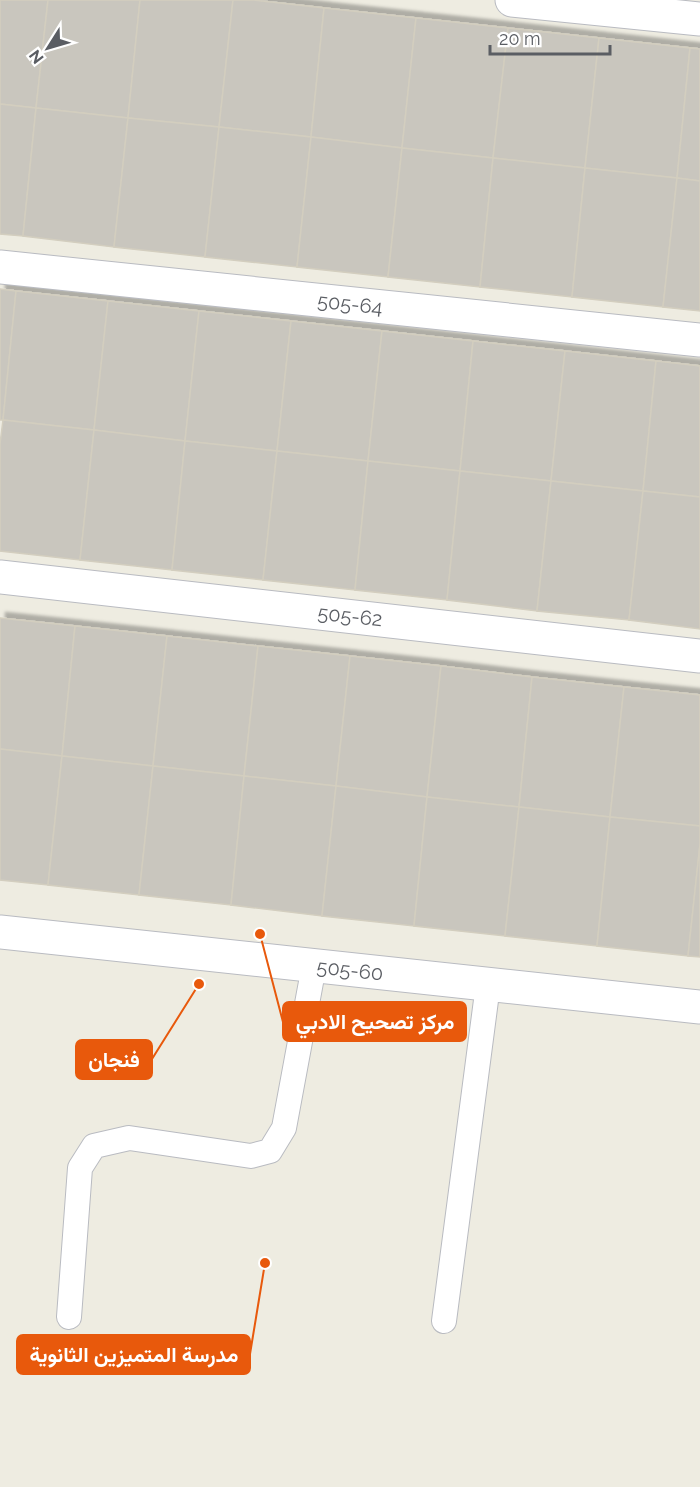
<svg xmlns="http://www.w3.org/2000/svg" width="700" height="1487" viewBox="0 0 700 1487" font-family="Raleway,Vazirmatn,sans-serif">
<style>
.building{fill:#c9c6be;stroke:#d3cebf;stroke-width:1.5;filter:url(#shadow)}
.lines{fill:none;stroke-linecap:round;stroke-linejoin:round}
.lane-casing{stroke:#b9bbc1;stroke-width:26}
.street-casing{stroke:#b9bbc1;stroke-width:35}
.lane{stroke:#fff;stroke-width:24}
.street{stroke:#fff;stroke-width:33}
.labels{text-anchor:middle;dominant-baseline:central;stroke-width:4.5;stroke-linejoin:round;paint-order:stroke}
.street-label{font-size:20px;fill:#5a5d63;stroke:#fff}
.leader{fill:none;stroke:#e8590c;stroke-width:2}
.callout-dot{fill:#e8590c;stroke:#fff;stroke-width:2}
.callout{fill:#e8590c;stroke:#e8590c;stroke-width:2}
.callout-label{font-size:21px;text-anchor:middle;font-weight:bold;fill:#fff}
</style>
<defs>
<filter id="shadow"><feDropShadow dx="5.5" dy="-5.5" stdDeviation="1.5" flood-color="#0004"/></filter>
</defs>
<rect width="100%" height="100%" fill="#eeece1"/>
<!-- building -->
<g class="building">
<polygon points="0,0 48,0 36,108 0,104"/>
<polygon points="48,0 140,0 128,118 36,108"/>
<polygon points="140,0 233,0 219,127 128,118"/>
<polygon points="233,0 253,0 324,8 311,137 219,127"/>
<polygon points="324,8 416,18 402,148 311,137"/>
<polygon points="416,18 508,28 493,158 402,148"/>
<polygon points="508,28 599,38 585,168 493,158"/>
<polygon points="599,38 690,48 677,178 585,168"/>
<polygon points="690,48 700,49 700,181 677,178"/>
<polygon points="0,104 36,108 23,236 0,234"/>
<polygon points="36,108 128,118 114,247 23,236"/>
<polygon points="128,118 219,127 205,257 114,247"/>
<polygon points="219,127 311,137 297,267 205,257"/>
<polygon points="311,137 402,148 388,277 297,267"/>
<polygon points="402,148 493,158 480,287 388,277"/>
<polygon points="493,158 585,168 572,297 480,287"/>
<polygon points="585,168 677,178 663,307 572,297"/>
<polygon points="677,178 700,181 700,311 663,307"/>
<polygon points="0,289 16,291 3,420 0,420"/>
<polygon points="16,291 108,301 94,430 3,420"/>
<polygon points="108,301 199,311 185,441 94,430"/>
<polygon points="199,311 291,321 277,451 185,441"/>
<polygon points="291,321 382,331 368,461 277,451"/>
<polygon points="382,331 473,341 460,471 368,461"/>
<polygon points="473,341 565,351 551,481 460,471"/>
<polygon points="565,351 656,361 643,491 551,481"/>
<polygon points="656,361 700,366 700,497 643,491"/>
<polygon points="3,420 94,430 80,560 0,551 0,444"/>
<polygon points="94,430 185,441 172,570 80,560"/>
<polygon points="185,441 277,451 263,580 172,570"/>
<polygon points="277,451 368,461 355,590 263,580"/>
<polygon points="368,461 460,471 447,600 355,590"/>
<polygon points="460,471 551,481 537,611 447,600"/>
<polygon points="551,481 643,491 629,620 537,611"/>
<polygon points="643,491 700,497 700,629 629,620"/>
<polygon points="0,618 75,626 62,756 0,749"/>
<polygon points="75,626 167,636 153,766 62,756"/>
<polygon points="167,636 258,646 244,776 153,766"/>
<polygon points="258,646 350,656 336,786 244,776"/>
<polygon points="350,656 441,666 427,797 336,786"/>
<polygon points="441,666 532,677 519,807 427,797"/>
<polygon points="532,677 624,687 610,817 519,807"/>
<polygon points="624,687 700,695 700,826 610,817"/>
<polygon points="0,749 62,756 48,885 0,880"/>
<polygon points="62,756 153,766 139,895 48,885"/>
<polygon points="153,766 244,776 231,905 139,895"/>
<polygon points="244,776 336,786 322,916 231,905"/>
<polygon points="336,786 427,797 414,926 322,916"/>
<polygon points="427,797 519,807 505,936 414,926"/>
<polygon points="519,807 610,817 597,946 505,936"/>
<polygon points="610,817 700,826 700,844 688,956 597,946"/>
<polygon points="700,844 700,957 688,956"/>
</g>
<g class="lines">
<defs>
<g id="lane">
<polyline points="69,1317 80,1168 94,1146 129,1138 251,1156 270,1151 284,1128 314,966"/>
<polyline points="444,1321 488,985"/>
</g>
<g id="street">
<polyline points="512,0 700,19"/>
<polyline points="0,267 700,340"/>
<polyline points="0,577 700,656"/>
<polyline points="0,932 700,1007"/>
</g>
</defs>
<!-- lane casing -->
<use href="#lane" class="lane-casing"/>
<!-- street casing -->
<use href="#street" class="street-casing"/>
<!-- lane -->
<use href="#lane" class="lane"/>
<!-- street -->
<use href="#street" class="street"/>
</g>
<g class="labels">
<!-- street labels -->
<g class="street-label">
<text transform="translate(350 304) rotate(6)">505-64</text>
<text transform="translate(350 616) rotate(6)">505-62</text>
<text transform="translate(350 970) rotate(6)">505-60</text>
</g>
</g>
<!-- callouts -->
<path class="leader" d="M260 934L283 1022M199 984L152 1059M265 1263L250 1354"/>
<g class="callout-dot">
<circle cx="260" cy="934" r="6"/>
<circle cx="199" cy="984" r="6"/>
<circle cx="265" cy="1263" r="6"/>
</g>
<g class="callout">
<rect x="283" y="1002" width="183" height="39" rx="6"/>
<rect x="76" y="1040" width="76" height="39" rx="6"/>
<rect x="17" y="1335" width="233" height="39" rx="6"/>
</g>
<g class="callout-label">
<text x="375" y="1029">مركز تصحيح الادبي</text>
<text x="114" y="1067">فنجان</text>
<text x="134" y="1362">مدرسة المتميزين الثانوية</text>
</g>
<!-- north arrow -->
<g transform="translate(48 48) rotate(233)" stroke="#ffffff" stroke-width="4.5" paint-order="stroke">
<path d="M0-4.5L10 22L0 15L-10 22Z" fill="#5a5d63"/>
<text y="-9" font-size="16" font-weight="bold" text-anchor="middle" fill="#5a5d63">N</text>
</g>
<!-- scale -->
<path d="M490 45v9h120v-9" fill="none" stroke="#5a5d63" stroke-width="3"/>
<text x="499" y="45" font-size="18" fill="#5a5d63" stroke="#ffffff" stroke-width="4.5" paint-order="stroke">20 m</text>
</svg>
